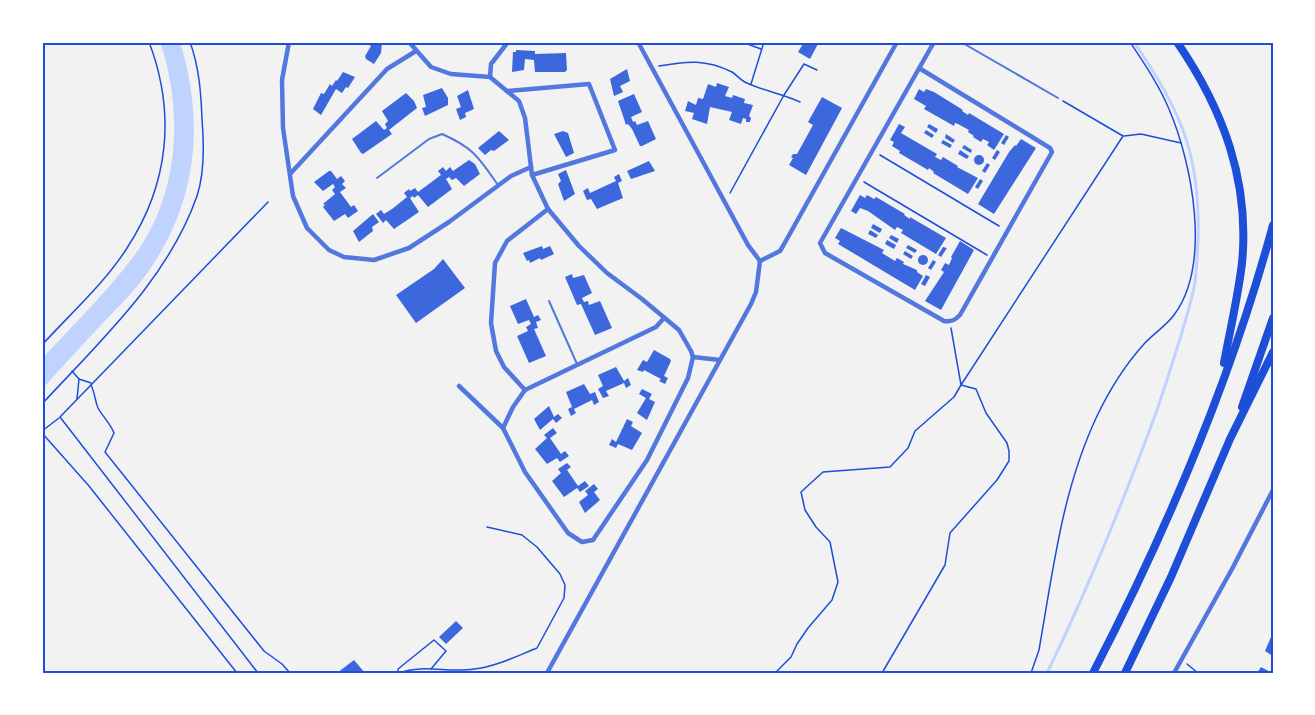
<svg xmlns="http://www.w3.org/2000/svg" width="1315" height="715" viewBox="0 0 1315 715" font-family="Montserrat,sans-serif">
<style>
.water{fill:#bfd3fe}
.lines{fill:none;stroke-linecap:round;stroke-linejoin:round}
.stream{stroke:#bfd3fe;stroke-width:3}
.building{fill:#3d67dc}
.path{stroke:#1d4ed8;stroke-width:1.5}
.service{stroke:#5277de;stroke-width:2}
.minor{stroke:#5277de;stroke-width:4.5}
.motorway{stroke:#1d4ed8;stroke-width:8}
.neatline{fill:none;stroke:#1d4ed8;stroke-width:2}
</style>
<rect width="100%" height="100%" fill="#f2f2f2"/>
<!-- water -->
<path class="water" d="M 160,42 L 180,42 C 204,120 198,197 152,266 C 138,288 119,306 101,325 C 81,346 62,367 42,389 L 42,359 C 73,325 106,293 134,256 C 179,196 184,112 160,42 Z"/>
<g class="lines">
<!-- stream -->
<path class="stream" d="M 1047,673 C 1087,591 1121,507 1153,421 C 1163,394 1171,367 1180,339 C 1185,321 1192,301 1195,282 C 1200,236 1201,187 1187,142 C 1176,106 1155,73 1134,42"/>
</g>
<!-- building -->
<g class="building">
<polygon points="364,42 382,42 381,53 374,64 366,59 365,56 371,46"/>
<polygon points="804,42 819,42 810,59 798,52"/>
<polygon points="516,50 535,51 535,54 566,53 567,70 565,72 535,72 534,60 525,59 524,70 512,72 513,52 516,52"/>
<polygon points="627,69 630,81 620,86 623,92 614,96 610,79"/>
<polygon points="343,72 355,77 348,88 346,87 342,93 336,89 321,115 313,109 321,93 324,94 330,84 332,86 336,80 337,81"/>
<polygon points="717,83 729,87 725,96 732,98 733,95 745,99 744,103 753,105 749,116 751,118 750,122 746,122 746,119 743,118 741,124 729,120 732,112 710,107 707,124 692,119 694,113 685,111 688,101 696,105 698,98 703,99 708,84 716,87"/>
<polygon points="442,88 448,98 448,105 425,116 422,108 426,107 423,95"/>
<polygon points="919,89 924,92 926,89 934,92 963,110 962,111 968,115 969,113 1004,134 994,150 987,145 989,142 983,139 981,142 973,137 974,136 968,132 969,130 958,124 955,123 954,126 924,109 926,106 914,99"/>
<polygon points="468,90 474,109 465,113 466,117 460,120 456,109 461,107 457,96"/>
<polygon points="406,93 414,101 417,108 394,126 389,130 392,134 363,154 361,153 352,139 376,121 384,130 387,128 385,124 388,121 382,111"/>
<polygon points="634,94 642,112 631,117 633,122 635,121 637,125 648,121 656,139 642,146 640,146 632,129 628,124 626,125 618,101"/>
<polygon points="822,97 842,108 806,175 789,165 793,158 791,157 793,154 797,154 813,125 808,122"/>
<polygon points="899,124 905,127 901,133 937,154 935,157 941,160 943,157 958,166 957,167 978,178 968,194 933,173 934,172 929,168 928,170 899,153 900,151 892,146 894,142 890,140"/>
<polygon points="929,124 938,129 936,133 927,127"/>
<polygon points="926,130 934,135 932,138 924,133"/>
<polygon points="499,131 509,140 494,151 491,150 485,155 478,148"/>
<polygon points="563,131 568,133 574,153 566,157 554,134"/>
<polygon points="946,134 955,140 953,143 945,138"/>
<polygon points="1006,135 1009,137 1004,145 1001,143"/>
<polygon points="1021,139 1036,148 994,214 978,204 1009,152 1015,145 1016,146"/>
<polygon points="943,140 952,145 950,148 941,143"/>
<polygon points="964,145 972,150 971,153 962,148"/>
<polygon points="960,150 969,156 967,159 958,154"/>
<polygon points="997,150 1000,152 995,160 992,158"/>
<circle cx="979" cy="160" r="5"/>
<polygon points="469,160 475,164 480,174 464,186 456,178 452,180 449,177 446,179 452,189 428,207 418,195 414,198 413,196 410,198 419,212 394,229 386,220 383,223 376,214 381,210 384,214 392,209 407,197 404,193 409,189 410,191 415,188 418,192 441,175 438,171 443,167 446,171 450,167 453,171"/>
<polygon points="649,161 655,171 631,179 627,171"/>
<polygon points="987,163 990,165 985,173 982,171"/>
<polygon points="566,170 575,194 564,201 558,184 561,181 558,174"/>
<polygon points="329,171 331,171 337,179 341,176 345,181 342,184 346,188 340,192 351,207 354,205 358,211 348,218 345,214 334,221 323,207 325,205 323,204 335,194 332,190 335,187 333,184 323,191 314,182"/>
<polygon points="619,174 622,181 618,183 623,198 597,209 591,199 587,200 583,191 588,188 590,193 616,181 614,177"/>
<polygon points="980,179 983,181 978,189 975,187"/>
<polygon points="860,195 865,198 867,195 874,199 876,197 905,214 904,215 910,219 910,217 946,238 936,254 901,233 903,230 897,227 895,230 868,211 860,208 856,214 851,211"/>
<polygon points="373,214 379,222 372,227 373,231 359,242 353,231"/>
<polygon points="873,224 882,229 880,233 871,228"/>
<polygon points="841,228 884,250 882,253 895,261 897,258 904,262 903,264 917,270 917,272 923,276 915,290 838,244 840,241 835,238"/>
<polygon points="870,230 878,235 876,238 868,234"/>
<polygon points="891,235 899,239 897,243 889,238"/>
<polygon points="887,240 896,245 894,249 885,244"/>
<polygon points="960,241 974,250 941,310 925,301 944,272 941,270 945,263 949,265 952,258 951,257"/>
<polygon points="908,245 917,250 915,253 906,248"/>
<polygon points="542,246 543,249 550,246 554,254 541,260 540,258 530,263 529,260 527,261 523,253"/>
<polygon points="943,247 947,248 941,257 938,255"/>
<polygon points="905,251 913,256 911,259 903,254"/>
<circle cx="923" cy="260" r="5"/>
<polygon points="443,259 465,288 416,323 396,295 434,269"/>
<polygon points="933,260 936,262 931,270 928,268"/>
<polygon points="572,274 573,278 584,275 592,293 582,298 584,302 588,301 589,305 600,301 612,328 595,335 581,304 577,305 565,277"/>
<polygon points="926,275 930,277 925,286 921,284"/>
<polygon points="526,299 534,317 538,315 541,320 536,322 538,328 534,329 546,356 529,363 517,336 528,331 526,327 531,324 529,320 518,324 510,306"/>
<polygon points="654,350 670,359 671,361 664,376 668,378 665,384 659,381 661,379 644,370 643,372 637,370 643,360 647,362"/>
<polygon points="616,367 624,381 628,378 631,385 626,388 624,383 606,391 609,396 603,398 598,389 603,386 598,375"/>
<polygon points="584,384 590,394 595,392 599,402 594,405 592,400 574,409 576,413 571,416 568,409 572,407 566,392"/>
<polygon points="642,389 652,394 649,399 655,402 647,420 637,413 646,398 639,394"/>
<polygon points="549,406 554,417 558,414 562,418 556,423 553,419 540,430 534,419"/>
<polygon points="627,419 633,422 631,426 642,433 632,450 618,444 616,448 609,445 612,439 616,442"/>
<polygon points="553,428 557,433 550,438 561,454 565,451 569,456 560,462 557,458 547,464 535,449 547,438 544,435"/>
<polygon points="567,463 571,467 567,470 578,486 585,481 589,486 580,492 577,488 564,497 552,481 561,473 558,469"/>
<polygon points="594,484 598,489 594,492 600,500 585,513 579,502 588,495 585,491"/>
<polygon points="456,621 463,628 446,644 439,637"/>
<polygon points="1273,632 1273,656 1265,651"/>
<polygon points="354,660 365,673 337,673"/>
<polygon points="1261,667 1272,673 1257,673"/>
</g>
<g class="lines">
<!-- path -->
<g class="path">
<polyline points="742,42 761,49"/>
<path d="M 659,66 C 687,61 706,59 732,72 C 737,75 741,81 747,83 C 764,91 783,94 800,102"/>
<polyline points="751,84 764,42"/>
<polyline points="1124,136 1141,134 1181,143"/>
<polyline points="880,155 999,226"/>
<polyline points="864,182 987,255"/>
<polyline points="730,193 784,95 804,64 817,70"/>
<polyline points="951,328 961,385 1123,136 1063,101"/>
<path d="M 42,345 C 70,314 105,283 127,248 C 169,184 176,113 149,42"/>
<polyline points="72,371 79,379 77,399"/>
<polyline points="79,379 91,383"/>
<path d="M 91,385 C 95,393 95,401 98,408 C 103,417 110,423 114,433 L 105,452 L 264,651 L 282,664 L 290,673"/>
<path d="M 42,404 C 100,341 168,279 197,196 C 205,172 204,143 202,119 C 201,92 199,67 190,42"/>
<polyline points="42,431 59,418"/>
<polyline points="42,433 89,486 237,673"/>
<polyline points="1187,664 1198,673"/>
<polyline points="398,672 398,669 434,640 446,651 431,669"/>
<polyline points="258,673 60,417 268,202"/>
<path d="M 399,673 C 424,664 448,673 474,669 C 495,667 517,656 537,648 L 564,598 L 565,585 L 560,574 L 537,547 L 522,535 L 487,527"/>
<polyline points="775,673 791,657 797,644 808,628 832,600 838,582 830,542 816,527 805,510 801,492 823,472 890,467 908,448 915,431 954,397 961,385 976,389 986,413 1007,443 1009,451 1009,461 997,480 950,533 945,565 882,673"/>
<path d="M 1031,673 L 1039,650 C 1053,571 1062,490 1097,416 C 1109,391 1125,365 1144,344 C 1153,334 1166,326 1174,315 C 1212,264 1192,163 1169,109 C 1159,85 1144,63 1130,42"/>
</g>
<!-- service -->
<g class="service">
<polyline points="961,42 1058,98"/>
<path d="M 377,178 L 429,139 L 442,134 C 474,148 479,158 498,185"/>
<polyline points="549,301 577,364"/>
<polyline points="519,673 520,673"/>
</g>
<!-- minor -->
<g class="minor">
<polyline points="289,42 282,80 283,128 293,196 307,228 329,250 344,257 374,260 409,248 449,222 511,176 531,167"/>
<polyline points="409,42 431,67 451,74 490,77 519,101 525,118 532,175 548,209 579,246 607,273 642,299 679,330 691,351 693,357 720,360"/>
<polyline points="638,42 748,245 760,261"/>
<path d="M 919,68 L 1050,148 L 1052,152 L 960,315 C 955,320 952,322 944,321 L 825,253 L 820,243 C 858,176 896,109 934,42"/>
<polyline points="490,77 491,64 508,42"/>
<polyline points="507,91 589,84 615,150 532,175"/>
<polyline points="290,174 387,69 416,51"/>
<polyline points="760,261 780,251 783,246 897,42"/>
<polyline points="459,386 503,428 525,472 568,533 582,542 593,540 647,460 688,378 693,357"/>
<polyline points="525,390 504,367 496,351 491,323 495,263 507,241 548,209"/>
<polyline points="503,428 513,407 525,390 656,327 664,318"/>
<polyline points="547,673 751,304 756,292 760,261"/>
<polyline points="1174,673 1232,569 1273,490"/>
</g>
<!-- motorway -->
<g class="motorway">
<path d="M 1177,42 C 1223,109 1250,181 1242,263 C 1238,297 1230,330 1224,363"/>
<polyline points="1242,407 1273,318"/>
<path d="M 1093,673 C 1167,530 1231,380 1273,225"/>
<polyline points="1125,673 1171,577 1230,439 1273,352"/>
</g>
</g>
<!-- border -->
<rect width="1315" height="715" fill="none" stroke="#ffffff" stroke-width="87"/>
<rect x="44" y="44" width="1228" height="628" class="neatline"/>
</svg>
